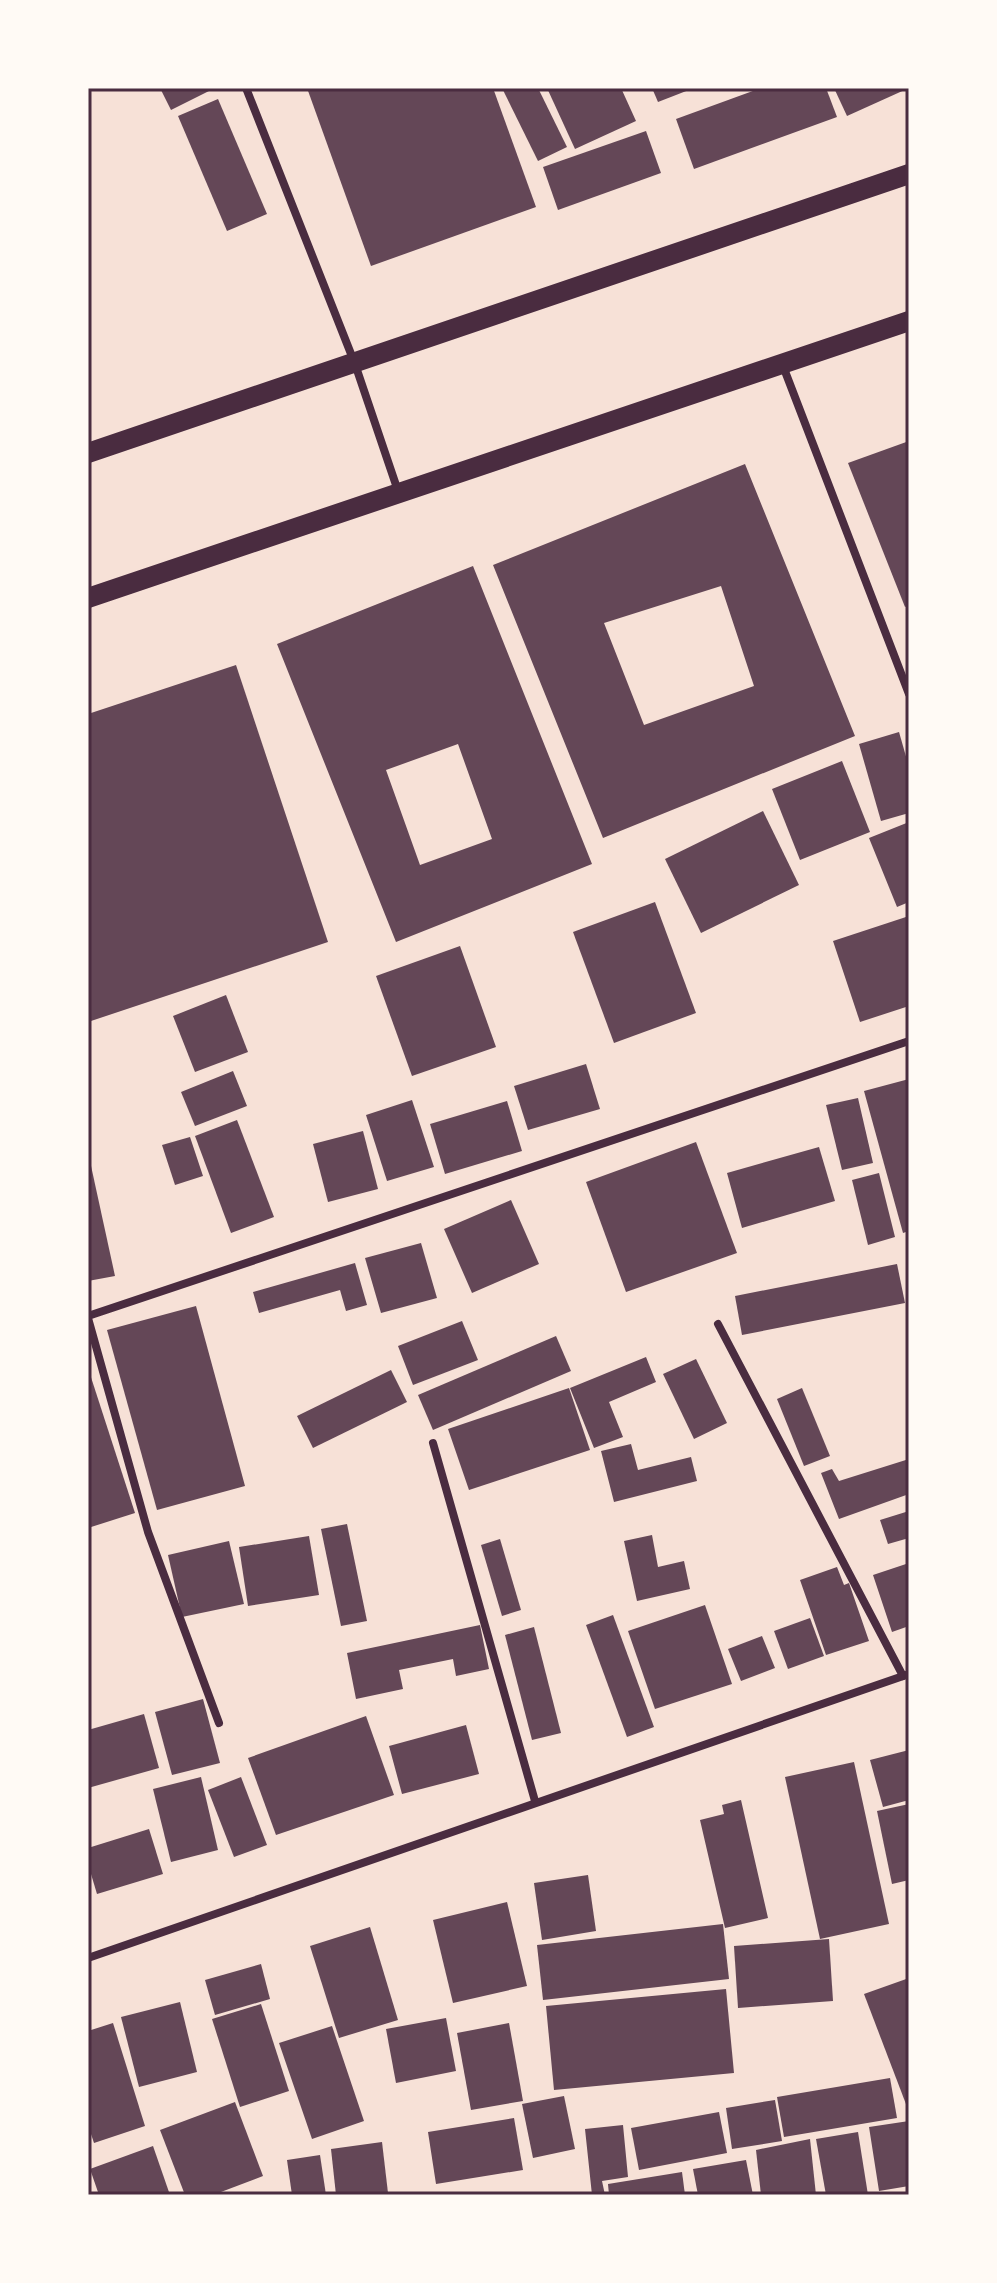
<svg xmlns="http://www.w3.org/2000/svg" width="997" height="2283" viewBox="0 0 997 2283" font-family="'Sofia Sans Condensed',sans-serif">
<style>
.building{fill:#644757;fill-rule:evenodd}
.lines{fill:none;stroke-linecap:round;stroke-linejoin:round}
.minor{stroke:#4a2c40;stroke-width:8}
.primary{stroke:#4a2c40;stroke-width:20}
.neatline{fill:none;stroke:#4a2c40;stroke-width:3}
</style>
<rect width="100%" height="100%" fill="#f7e1d7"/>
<!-- building -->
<g class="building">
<polygon points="160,88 215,88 171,110"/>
<polygon points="307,88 493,88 536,207 371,266"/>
<polygon points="502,88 538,88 567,147 538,161"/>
<polygon points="547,88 621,88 636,121 575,149"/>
<polygon points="652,88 694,88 658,102"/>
<polygon points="761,88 826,88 837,117 694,169 676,119"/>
<polygon points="834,88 909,88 847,116"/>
<polygon points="218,99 267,214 227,231 178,116"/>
<polygon points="646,131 661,173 558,210 543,167"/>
<polygon points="909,441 909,605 905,607 848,463"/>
<path d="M 745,464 L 855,736 L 603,838 L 493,565 ZM 721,586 L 754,686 L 644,725 L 604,623 Z"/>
<path d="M 473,566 L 592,864 L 396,942 L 277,644 ZM 458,744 L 492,839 L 420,865 L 386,770 Z"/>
<polygon points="236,665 328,942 88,1022 88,714"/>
<polygon points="899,732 909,767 909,813 881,821 859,744"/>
<polygon points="842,761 870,832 800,860 772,789"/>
<polygon points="763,811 799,885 701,933 665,859"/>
<polygon points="909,822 909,902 897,907 869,838"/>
<polygon points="655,902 696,1013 614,1043 573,932"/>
<polygon points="909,916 909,1006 860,1022 833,941"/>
<polygon points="460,946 496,1047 412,1076 376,976"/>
<polygon points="226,995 248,1052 195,1072 173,1016"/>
<polygon points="586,1064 600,1109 528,1130 514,1086"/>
<polygon points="233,1071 247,1106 195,1126 181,1092"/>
<polygon points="909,1079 909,1231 903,1233 864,1091"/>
<polygon points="858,1098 873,1163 842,1170 826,1105"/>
<polygon points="412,1100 434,1167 387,1181 366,1115"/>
<polygon points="507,1101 522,1151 445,1174 430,1124"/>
<polygon points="237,1120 274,1217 231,1233 195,1136"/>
<polygon points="363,1131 378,1189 328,1202 313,1144"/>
<polygon points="190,1137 203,1176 175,1185 162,1145"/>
<polygon points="696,1142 737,1253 626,1292 586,1182"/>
<polygon points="819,1147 835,1201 742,1228 727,1173"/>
<polygon points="88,1152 115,1276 88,1281"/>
<polygon points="879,1173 895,1237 868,1245 852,1180"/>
<polygon points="511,1200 539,1264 472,1293 444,1229"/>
<polygon points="421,1243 437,1298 381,1313 365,1258"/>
<polygon points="355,1263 367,1305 346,1311 340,1290 259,1313 253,1292"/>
<polygon points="897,1264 905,1303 742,1335 735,1296"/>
<polygon points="196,1306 245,1486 157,1510 107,1330"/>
<polygon points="462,1321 478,1360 413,1385 398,1346"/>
<polygon points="556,1336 571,1371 433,1430 418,1395"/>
<polygon points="646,1357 656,1382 609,1402 623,1437 594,1448 570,1388"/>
<polygon points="696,1359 727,1423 694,1439 663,1374"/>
<polygon points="88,1368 135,1513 88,1528"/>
<polygon points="391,1370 407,1402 313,1448 297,1416"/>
<polygon points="569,1388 590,1450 469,1490 448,1429"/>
<polygon points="802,1388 830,1456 804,1466 777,1399"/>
<polygon points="631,1444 638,1470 691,1457 697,1481 614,1502 601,1451"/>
<polygon points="909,1459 909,1494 839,1519 821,1473 832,1469 839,1481"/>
<polygon points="909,1511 909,1538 888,1544 880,1520"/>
<polygon points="347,1524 367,1621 341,1626 321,1529"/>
<polygon points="652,1535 658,1567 684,1561 690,1589 637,1601 624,1541"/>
<polygon points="309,1536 319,1595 248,1606 239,1547"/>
<polygon points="500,1539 521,1610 502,1616 481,1545"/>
<polygon points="229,1541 244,1604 182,1617 168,1555"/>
<polygon points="909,1563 909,1626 892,1632 873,1575"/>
<polygon points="837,1567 844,1585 849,1583 869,1641 826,1655 800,1580"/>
<polygon points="705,1605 732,1684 655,1709 628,1631"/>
<polygon points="613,1615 654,1727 627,1737 586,1625"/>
<polygon points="810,1618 824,1656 788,1669 774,1631"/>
<polygon points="480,1625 489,1669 456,1676 453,1659 399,1670 403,1689 356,1699 347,1653"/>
<polygon points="534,1627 561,1733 532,1740 505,1635"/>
<polygon points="762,1636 775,1668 741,1681 728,1649"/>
<polygon points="203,1699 220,1763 172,1775 155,1712"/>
<polygon points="144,1714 159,1768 88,1788 88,1730"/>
<polygon points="366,1716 394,1795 276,1835 248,1758"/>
<polygon points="466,1725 479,1774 402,1794 389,1746"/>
<polygon points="909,1750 909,1800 883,1807 870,1760"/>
<polygon points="854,1762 889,1924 820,1939 785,1777"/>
<polygon points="201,1777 218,1850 171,1862 153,1789"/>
<polygon points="241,1777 267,1845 234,1857 208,1790"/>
<polygon points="741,1800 768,1918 725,1928 700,1820 724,1814 722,1805"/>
<polygon points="909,1804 909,1880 892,1884 877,1811"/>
<polygon points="149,1829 163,1874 97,1894 88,1864 88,1848"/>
<polygon points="588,1875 596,1931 542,1940 534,1883"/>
<polygon points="507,1902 527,1986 453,2003 433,1920"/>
<polygon points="723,1924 729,1979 543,2000 537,1945"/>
<polygon points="370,1927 398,2020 339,2038 310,1946"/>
<polygon points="829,1939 833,2001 738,2008 734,1946"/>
<polygon points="261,1964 270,1999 215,2015 205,1980"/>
<polygon points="909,1978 909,2112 864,1994"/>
<polygon points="726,1989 734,2073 554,2090 546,2006"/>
<polygon points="180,2002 197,2072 139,2087 121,2017"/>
<polygon points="261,2004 289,2091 240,2107 212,2019"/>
<polygon points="446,2018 456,2071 396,2083 386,2029"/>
<polygon points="113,2023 145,2126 94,2143 88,2125 88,2031"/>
<polygon points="509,2023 523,2101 471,2110 457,2033"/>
<polygon points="332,2026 364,2121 312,2139 279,2043"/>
<polygon points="890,2078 897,2118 784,2137 777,2097"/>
<polygon points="564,2096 575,2149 533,2158 522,2104"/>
<polygon points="775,2100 782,2141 732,2149 726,2108"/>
<polygon points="235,2102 263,2176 213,2195 185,2195 160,2130"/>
<polygon points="719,2112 727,2153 639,2170 631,2128"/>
<polygon points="514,2118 523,2170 436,2184 428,2132"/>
<polygon points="909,2121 909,2186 879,2191 869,2127"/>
<polygon points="623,2125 628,2177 602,2181 605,2195 592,2195 585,2129"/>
<polygon points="858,2132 868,2195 826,2195 816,2139"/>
<polygon points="810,2139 816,2195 761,2195 756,2150"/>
<polygon points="382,2142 388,2193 336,2195 331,2149"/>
<polygon points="153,2146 170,2195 99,2195 90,2169"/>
<polygon points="320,2155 326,2195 292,2195 287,2160"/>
<polygon points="746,2160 753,2195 698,2195 693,2169"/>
<polygon points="682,2172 685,2195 609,2195 608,2184"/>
</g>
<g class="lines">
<!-- minor -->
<g class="minor">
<polyline points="246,88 355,364 398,491"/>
<polyline points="783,366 909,694"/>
<polyline points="88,1316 909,1041"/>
<polyline points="88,1318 148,1532 219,1723"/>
<polyline points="718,1324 903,1676"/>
<polyline points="433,1443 535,1801"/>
<polyline points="88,1958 909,1674"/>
</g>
<!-- primary -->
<g class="primary">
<polyline points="88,453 909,174"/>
<polyline points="88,598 909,321"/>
</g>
</g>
<!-- border -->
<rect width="997" height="2283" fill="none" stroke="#fffaf5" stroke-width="180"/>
<rect x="90" y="90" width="817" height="2103" class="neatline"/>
</svg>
